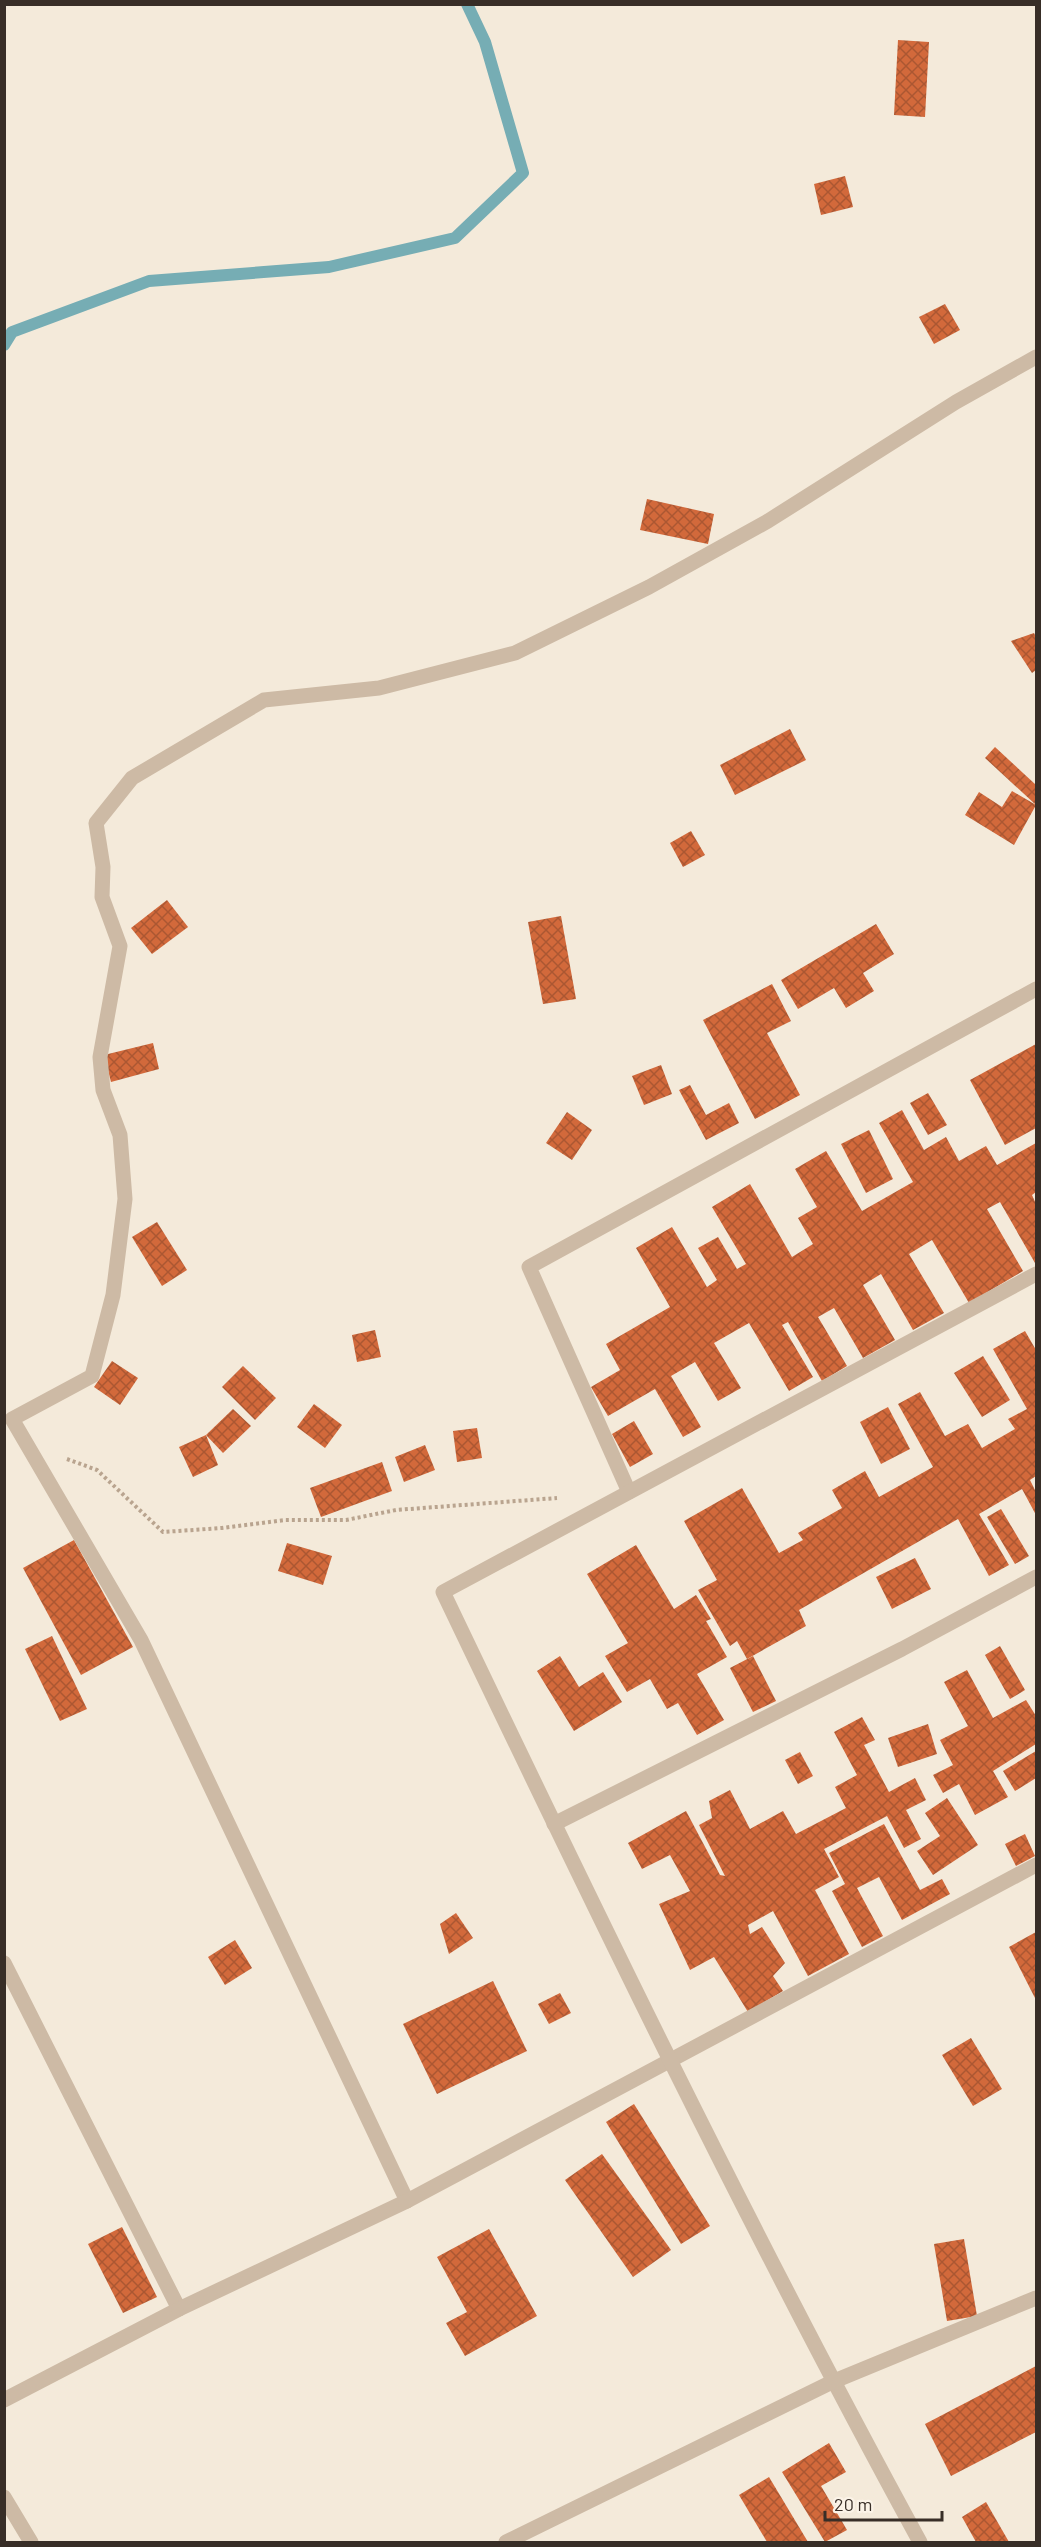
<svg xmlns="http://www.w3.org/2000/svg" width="1041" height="2547" viewBox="0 0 1041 2547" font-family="Barlow,sans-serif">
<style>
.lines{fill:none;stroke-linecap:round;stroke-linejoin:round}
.stream{stroke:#76adb4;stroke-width:12}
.building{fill:url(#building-cross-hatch)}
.path{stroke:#b9a48f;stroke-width:4;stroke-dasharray:3 3;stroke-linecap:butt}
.minor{stroke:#cdbaa5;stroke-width:15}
.tertiary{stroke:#cdbaa5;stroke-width:15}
</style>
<defs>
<pattern id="building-cross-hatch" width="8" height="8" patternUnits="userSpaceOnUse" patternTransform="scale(1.5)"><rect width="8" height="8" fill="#d2693b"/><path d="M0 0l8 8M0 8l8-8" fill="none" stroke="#ab5732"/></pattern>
</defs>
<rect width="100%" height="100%" fill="#f4eada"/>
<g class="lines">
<!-- stream -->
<polyline class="stream" points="4,345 12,332 149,281 329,267 455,238 523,173 485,42 467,4"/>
</g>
<!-- building -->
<g class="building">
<polygon points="898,40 929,42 925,117 894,115"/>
<polygon points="845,176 853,207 821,215 814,184"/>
<polygon points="945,304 960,330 934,344 919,317"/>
<polygon points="647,499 714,514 708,544 640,530"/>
<polygon points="1034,633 1036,637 1036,670 1032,673 1011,641"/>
<polygon points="790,729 806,760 735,795 720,765"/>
<polygon points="995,747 1036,785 1036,805 985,758"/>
<polygon points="1012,791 1036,805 1014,845 965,815 979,792 1002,807"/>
<polygon points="691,831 705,855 683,867 670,843"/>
<polygon points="167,900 188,927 152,954 131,928"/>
<polygon points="561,916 576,999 543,1004 528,922"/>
<polygon points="876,924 894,954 863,973 874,991 846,1008 834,988 798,1009 781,980"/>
<polygon points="772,984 791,1021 767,1033 800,1095 755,1119 703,1020"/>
<polygon points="153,1043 159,1069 111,1082 104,1055"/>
<polygon points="1036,1044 1036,1128 1005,1145 970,1080"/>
<polygon points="661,1065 672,1094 644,1105 632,1076"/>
<polygon points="690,1085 706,1115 729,1103 739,1123 706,1140 679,1090"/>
<polygon points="928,1093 947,1125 928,1135 910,1103"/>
<polygon points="902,1110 924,1150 946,1137 959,1161 986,1146 997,1165 1036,1143 1036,1192 1032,1195 1036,1204 1036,1262 1035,1263 1000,1202 987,1209 1023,1271 969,1303 932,1240 909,1254 944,1313 913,1330 881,1274 863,1285 895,1340 863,1358 834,1308 818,1317 847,1366 822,1381 788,1322 782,1325 813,1377 789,1391 749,1323 714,1343 741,1388 718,1401 695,1362 671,1376 701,1427 683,1437 655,1389 608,1416 591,1387 620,1370 606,1344 670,1307 636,1248 672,1227 707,1287 717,1280 698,1248 718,1237 737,1269 746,1264 712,1207 750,1184 792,1257 813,1244 798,1218 817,1207 795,1169 826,1151 862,1211 913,1182 879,1123"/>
<polygon points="567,1112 592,1130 572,1160 546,1143"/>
<polygon points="869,1130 893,1179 866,1193 841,1144"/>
<polygon points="157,1222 187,1270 162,1286 132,1237"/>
<polygon points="375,1330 381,1357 357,1362 352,1335"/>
<polygon points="1025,1331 1036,1350 1036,1476 1030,1480 1036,1492 1036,1515 1022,1489 979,1514 1009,1565 989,1576 958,1519 799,1610 806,1626 747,1659 737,1641 730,1646 698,1590 717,1580 684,1521 742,1488 779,1553 803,1540 798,1533 842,1508 832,1490 865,1471 879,1497 933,1467 898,1404 920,1392 945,1436 968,1424 982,1448 1015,1429 1008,1419 1027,1409 993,1349"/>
<polygon points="983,1356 1010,1400 982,1417 954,1373"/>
<polygon points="112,1361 138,1378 120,1405 94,1387"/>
<polygon points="243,1366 276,1398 255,1420 222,1387"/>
<polygon points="314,1404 342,1425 325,1448 297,1427"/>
<polygon points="888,1407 910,1449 881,1464 860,1422"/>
<polygon points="233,1409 251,1426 223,1453 206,1435"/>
<polygon points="634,1421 653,1454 630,1467 612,1434"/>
<polygon points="477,1428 482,1458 457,1462 453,1431"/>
<polygon points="206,1435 218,1465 193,1477 179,1447"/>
<polygon points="425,1445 435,1470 404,1482 395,1457"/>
<polygon points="382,1462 392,1491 321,1517 310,1488"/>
<polygon points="1001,1509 1029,1556 1015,1564 987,1517"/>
<polygon points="74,1540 133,1647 81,1675 23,1568"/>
<polygon points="287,1543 332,1556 323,1585 278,1571"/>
<polygon points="636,1545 674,1609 696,1595 711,1619 706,1621 727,1657 697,1674 724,1720 697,1735 678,1703 667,1709 650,1679 627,1692 605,1656 628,1643 587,1574"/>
<polygon points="915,1558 931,1589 892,1609 876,1577"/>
<polygon points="52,1636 87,1709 60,1721 25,1649"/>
<polygon points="1000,1646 1025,1690 1010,1699 985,1655"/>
<polygon points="560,1656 579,1687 603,1672 622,1702 574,1731 537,1671"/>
<polygon points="753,1656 776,1701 753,1712 730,1668"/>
<polygon points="967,1670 993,1718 1026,1700 1036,1716 1036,1744 993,1771 1008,1797 975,1815 959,1784 943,1793 933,1775 953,1765 940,1740 968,1726 944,1682"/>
<polygon points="862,1717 875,1740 864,1745 889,1792 915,1778 926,1800 906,1810 921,1839 904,1848 887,1816 824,1849 839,1877 815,1890 849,1954 808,1976 773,1911 748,1925 750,1934 762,1927 785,1963 773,1976 783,1991 748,2012 714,1957 690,1970 659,1904 690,1891 670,1855 642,1869 628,1843 686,1811 720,1875 725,1876 699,1825 712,1818 709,1801 730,1790 750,1829 783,1811 796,1834 846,1808 835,1787 857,1775 834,1732"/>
<polygon points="928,1724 937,1754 898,1767 888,1738"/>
<polygon points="1036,1751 1036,1778 1015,1791 1003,1771"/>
<polygon points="800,1752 813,1776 798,1784 785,1760"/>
<polygon points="947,1798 978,1845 933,1875 917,1851 940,1836 925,1813"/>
<polygon points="884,1824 920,1890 942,1879 950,1894 902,1920 879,1877 857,1888 883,1936 862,1947 832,1891 845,1884 829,1853"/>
<polygon points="1025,1834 1035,1856 1016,1866 1005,1844"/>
<polygon points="456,1913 473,1938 449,1954 440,1924"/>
<polygon points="1036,1932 1036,2000 1009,1947"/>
<polygon points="235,1940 252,1968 225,1985 208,1957"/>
<polygon points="493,1981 527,2051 437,2094 403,2024"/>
<polygon points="560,1993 571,2013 549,2024 538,2004"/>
<polygon points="971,2038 1002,2089 973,2106 942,2055"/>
<polygon points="634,2104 710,2226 681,2244 606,2122"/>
<polygon points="602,2154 671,2250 633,2277 565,2180"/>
<polygon points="122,2227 157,2297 123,2313 88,2244"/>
<polygon points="489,2229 537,2316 465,2356 446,2323 467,2312 437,2257"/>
<polygon points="964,2239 977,2316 947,2321 934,2244"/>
<polygon points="1036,2366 1036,2432 951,2476 925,2424"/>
<polygon points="829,2443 846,2472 821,2486 847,2530 825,2542 782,2472"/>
<polygon points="769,2477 808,2542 767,2542 739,2495"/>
<polygon points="986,2502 1009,2542 976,2542 962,2517"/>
</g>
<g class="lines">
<!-- path -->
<polyline class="path" points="67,1459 97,1470 163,1532 222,1528 285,1520 346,1520 396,1510 557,1498"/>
<!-- minor -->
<g class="minor">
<polyline points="629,1492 529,1267 1036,989"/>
<polyline points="554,1824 902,1649 1036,1577"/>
<polyline points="4,1963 179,2309 4,2400"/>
<polyline points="407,2201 141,1640 12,1419 92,1376 113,1295 125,1199 120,1135 103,1090 100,1057 120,946 102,897 103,867 96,823 132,778 264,700 379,688 515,653 649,587 768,521 956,402 1036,357"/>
<polyline points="179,2309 407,2201 1036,1865"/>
<polyline points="4,2497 31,2542"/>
<path d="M 920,2542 C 750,2231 596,1912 443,1592 L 1036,1274"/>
</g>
<!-- tertiary -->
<polyline class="tertiary" points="506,2542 832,2382 1036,2298"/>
</g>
<!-- border -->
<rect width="1041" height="2547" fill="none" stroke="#382e27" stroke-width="12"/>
<!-- scale -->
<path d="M825 2511v9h117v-9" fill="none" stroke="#382e27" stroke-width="3"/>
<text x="834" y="2511" font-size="18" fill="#382e27" stroke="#fbf3e7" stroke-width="4.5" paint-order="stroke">20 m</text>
</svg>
